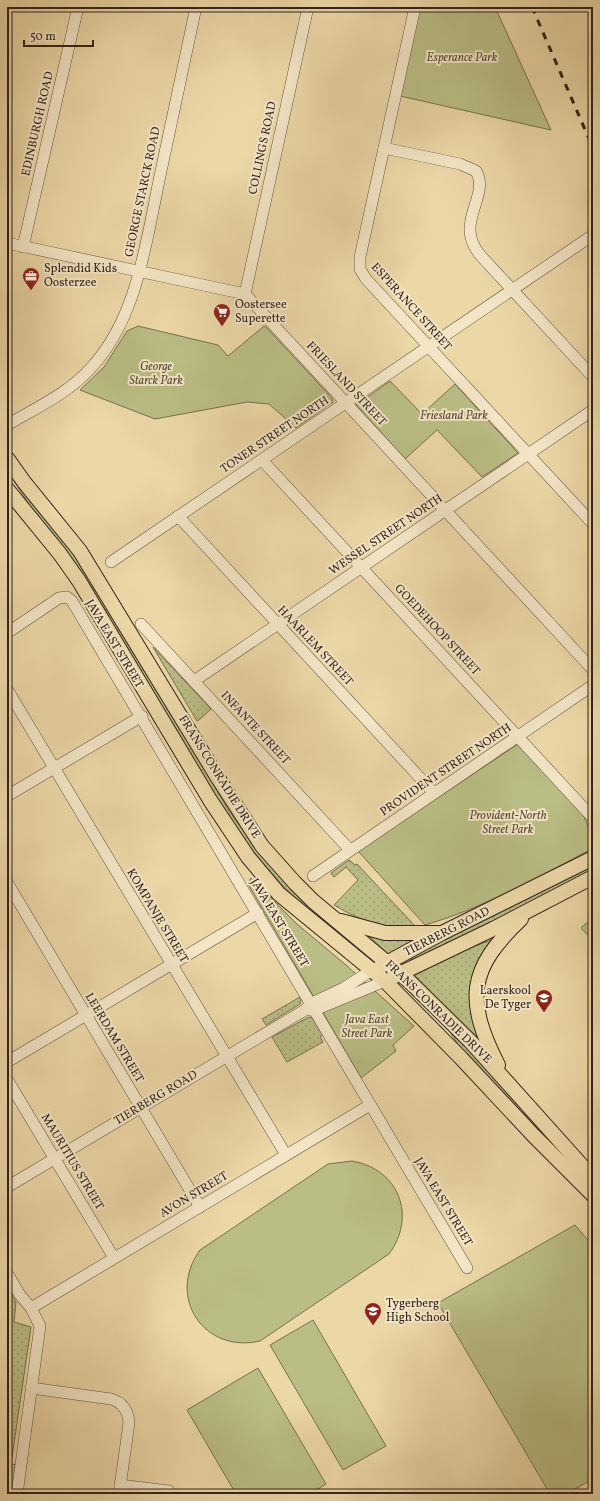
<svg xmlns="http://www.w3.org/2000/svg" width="600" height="1501" viewBox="0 0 600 1501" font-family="Vollkorn,serif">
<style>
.grass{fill:url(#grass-dots);stroke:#76704f}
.park{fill:#babd85;stroke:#76704f}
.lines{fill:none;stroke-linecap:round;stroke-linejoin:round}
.minor-casing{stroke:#60503c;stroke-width:12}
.major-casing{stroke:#322319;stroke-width:16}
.minor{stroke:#f3e5c6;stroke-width:11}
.major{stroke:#ecd7a7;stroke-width:14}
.rail{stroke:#322319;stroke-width:3;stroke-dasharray:7 7;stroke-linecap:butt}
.labels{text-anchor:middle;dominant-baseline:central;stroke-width:4;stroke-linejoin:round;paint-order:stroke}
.park-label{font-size:12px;font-style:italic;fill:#544a34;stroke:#f3e5c6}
.street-label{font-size:12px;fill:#322319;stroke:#f3e5c6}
.poi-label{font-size:12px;fill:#322319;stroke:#f3e5c6;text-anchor:start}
</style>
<defs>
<pattern id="grass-dots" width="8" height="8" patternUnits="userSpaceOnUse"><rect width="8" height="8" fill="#babd85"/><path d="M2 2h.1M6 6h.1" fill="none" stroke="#a0a272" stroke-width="1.8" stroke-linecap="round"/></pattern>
</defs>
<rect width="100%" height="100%" fill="#ecd7a7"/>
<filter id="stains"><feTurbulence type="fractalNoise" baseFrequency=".005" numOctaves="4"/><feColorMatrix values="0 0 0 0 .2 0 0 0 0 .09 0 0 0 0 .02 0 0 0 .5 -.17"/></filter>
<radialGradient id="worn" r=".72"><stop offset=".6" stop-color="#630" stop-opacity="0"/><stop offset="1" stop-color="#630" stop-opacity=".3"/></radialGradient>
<!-- grass -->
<g class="grass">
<path d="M 7,470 L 23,492 L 83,566 L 228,809 C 256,852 290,884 324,922 C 292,898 267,870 242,838 Z"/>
<polygon points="153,647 211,709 199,720 197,721"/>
<path d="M 349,860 L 355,865 L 357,864 L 416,927 C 380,927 365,923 334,905 L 358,880 L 346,867 L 334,877 L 331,873 Z"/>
<polygon points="593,864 593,870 410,963 408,963 414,955"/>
<polygon points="369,936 370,936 420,937 388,954"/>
<polygon points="491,940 483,955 482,1044 413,976 459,952"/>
<polygon points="300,997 301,1000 300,1004 266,1025 262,1019"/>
<polygon points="309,1017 312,1018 323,1035 320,1037 323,1042 287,1062 272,1037"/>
<polygon points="445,1024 572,1163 570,1165 461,1049"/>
<polygon points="7,1287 16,1302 14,1322 31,1327 11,1464 7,1463"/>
</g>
<!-- park -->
<g class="park">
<polygon points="419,7 495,7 551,130 400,96"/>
<polygon points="138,326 218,345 228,356 264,326 266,327 332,398 333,402 296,428 269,404 247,402 155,419 80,390 104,367 127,331"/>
<polygon points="390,381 422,414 455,384 518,453 482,477 437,430 405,459 356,405"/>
<path d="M 518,744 L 583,814 L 593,839 L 593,848 C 540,877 483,908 425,925 L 358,851 Z"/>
<polygon points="251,878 297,924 346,965 414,1026 393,1045 396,1051 361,1078 248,884"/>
<polygon points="593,917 593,941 581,928"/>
<path d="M 352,1161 C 399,1169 417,1216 389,1254 L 260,1341 C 204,1354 166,1297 200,1250 L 328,1164 Z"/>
<polygon points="575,1225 593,1246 593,1479 566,1494 550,1494 438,1303"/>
<polygon points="313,1320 386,1446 343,1470 270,1345"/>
<polygon points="258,1368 326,1484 310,1494 236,1494 187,1410"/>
<polygon points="7,1463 16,1465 12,1494 7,1494"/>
</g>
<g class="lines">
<defs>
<g id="minor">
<polyline points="415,7 360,257 360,269 366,279 593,524"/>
<path d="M 384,148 L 460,164 L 476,171 C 491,197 452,223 481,256 L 593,377"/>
<polyline points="7,243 245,294 593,670"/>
<polyline points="23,247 78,7"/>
<polyline points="245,294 308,7"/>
<path d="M 7,425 C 36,408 67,394 90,369 C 138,318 146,241 160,176 C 172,119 184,63 196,7"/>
<polyline points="262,460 593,818"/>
<polyline points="178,516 434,793"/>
<polyline points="111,562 593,235"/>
<polyline points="141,624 350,850"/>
<polyline points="7,633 59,598 67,597 72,601 467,1268"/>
<polyline points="194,681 593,410"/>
<polyline points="7,689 286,1155"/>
<polyline points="7,796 142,716"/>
<polyline points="313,876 593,685"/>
<polyline points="7,882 200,1207"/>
<polyline points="309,1010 315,1010 385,981"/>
<polyline points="7,1062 258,913"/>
<polyline points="7,1079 114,1258"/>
<polyline points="7,1187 305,1010 312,1003 344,988 372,970"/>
<polyline points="7,1273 20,1295 31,1308 40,1326 17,1494"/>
<polyline points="31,1308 370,1105"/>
<path d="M 31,1388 L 111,1399 C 122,1402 128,1410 129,1423 L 119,1494"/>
<polyline points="120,1485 169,1491"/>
</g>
<g id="major">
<polyline points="7,458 24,482 80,551 218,778 262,846 295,883 313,901 409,981 470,1041 593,1178"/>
<polyline points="7,489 60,554 79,581 210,800 248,857 279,894 385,981 461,1058 533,1135 593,1195"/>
<polyline points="341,921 385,933 438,933"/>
<polyline points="381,966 442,933 593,858"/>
<polyline points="393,977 493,929 593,877"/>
<path d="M 498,1065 C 465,1000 468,969 521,919"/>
</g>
</defs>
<!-- minor casing -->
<use href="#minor" class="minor-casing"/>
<!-- major casing -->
<use href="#major" class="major-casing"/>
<!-- minor -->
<use href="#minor" class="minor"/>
<!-- major -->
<use href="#major" class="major"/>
<!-- rail -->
<polyline class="rail" points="532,7 593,148"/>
</g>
<!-- icons -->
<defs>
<symbol id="office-pin" viewBox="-11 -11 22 30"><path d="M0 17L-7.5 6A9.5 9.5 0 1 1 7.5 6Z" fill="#8f2418" stroke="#f3e5c6"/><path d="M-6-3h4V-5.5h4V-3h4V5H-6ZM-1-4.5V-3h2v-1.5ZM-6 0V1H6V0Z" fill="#fff"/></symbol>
<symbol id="supermarket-pin" viewBox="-11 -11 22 30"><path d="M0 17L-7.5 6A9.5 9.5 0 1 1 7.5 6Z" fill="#8f2418" stroke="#f3e5c6"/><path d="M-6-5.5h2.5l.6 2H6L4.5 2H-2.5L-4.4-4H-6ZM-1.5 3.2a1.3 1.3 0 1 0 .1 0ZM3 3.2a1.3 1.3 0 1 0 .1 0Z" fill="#fff"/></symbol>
<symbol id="school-pin" viewBox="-11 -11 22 30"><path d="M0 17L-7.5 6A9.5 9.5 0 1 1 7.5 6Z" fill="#8f2418" stroke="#f3e5c6"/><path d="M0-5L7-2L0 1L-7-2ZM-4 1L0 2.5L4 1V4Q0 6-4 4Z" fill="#fff"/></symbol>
</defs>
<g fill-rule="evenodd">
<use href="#office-pin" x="21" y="266" width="20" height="27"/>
<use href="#supermarket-pin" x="212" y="302" width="20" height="27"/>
<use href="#school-pin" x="534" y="988" width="20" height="27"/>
<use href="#school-pin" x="363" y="1301" width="20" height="27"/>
</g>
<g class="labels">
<!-- park labels -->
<g class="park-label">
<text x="462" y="58">Esperance Park</text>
<text x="156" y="367">George<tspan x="156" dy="14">Starck Park</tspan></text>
<text x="454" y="416">Friesland Park</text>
<text x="508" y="816">Provident-North<tspan x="508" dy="14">Street Park</tspan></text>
<text x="367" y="1020">Java East<tspan x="367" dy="14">Street Park</tspan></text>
</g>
<!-- street labels -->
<g class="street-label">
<text transform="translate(38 124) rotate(-77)">EDINBURGH ROAD</text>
<text transform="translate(263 148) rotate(-78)">COLLINGS ROAD</text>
<text transform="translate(143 192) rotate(-78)">GEORGE STARCK ROAD</text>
<text transform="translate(411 307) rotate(48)">ESPERANCE STREET</text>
<text transform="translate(346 384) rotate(47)">FRIESLAND STREET</text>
<text transform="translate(275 435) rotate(-34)">TONER STREET NORTH</text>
<text transform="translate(386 535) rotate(-34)">WESSEL STREET NORTH</text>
<text transform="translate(437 630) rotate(47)">GOEDEHOOP STREET</text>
<text transform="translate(114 644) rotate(59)">JAVA EAST STREET</text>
<text transform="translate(315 646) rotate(47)">HAARLEM STREET</text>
<text transform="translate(255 728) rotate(47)">INFANTE STREET</text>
<text transform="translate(446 770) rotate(-34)">PROVIDENT STREET NORTH</text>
<text transform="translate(219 777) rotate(58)">FRANS CONRADIE DRIVE</text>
<text transform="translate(157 916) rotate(59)">KOMPANJE STREET</text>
<text transform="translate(279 923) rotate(59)">JAVA EAST STREET</text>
<text transform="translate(447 932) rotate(-27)">TIERBERG ROAD</text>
<text transform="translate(438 1012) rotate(44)">FRANS CONRADIE DRIVE</text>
<text transform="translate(114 1038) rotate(59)">LEERDAM STREET</text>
<text transform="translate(156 1098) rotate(-31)">TIERBERG ROAD</text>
<text transform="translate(72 1162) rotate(59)">MAURITIUS STREET</text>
<text transform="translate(194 1195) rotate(-31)">AVON STREET</text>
<text transform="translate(443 1202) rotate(59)">JAVA EAST STREET</text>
</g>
<!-- poi labels -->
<g class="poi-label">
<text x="44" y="269">Splendid Kids<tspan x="44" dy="14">Oosterzee</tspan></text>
<text x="235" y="305">Oostersee<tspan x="235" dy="14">Superette</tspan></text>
<text x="531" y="991" text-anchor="end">Laerskool<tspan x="531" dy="14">De Tyger</tspan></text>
<text x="386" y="1304">Tygerberg<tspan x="386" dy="14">High School</tspan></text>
</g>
</g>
<!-- margin -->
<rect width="600" height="1501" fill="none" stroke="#ecd7a7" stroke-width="24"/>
<rect x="8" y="8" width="584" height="1485" fill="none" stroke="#322319" stroke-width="2"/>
<rect x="12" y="12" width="576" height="1477" fill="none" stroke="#322319"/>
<!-- scale -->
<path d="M24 40v6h69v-6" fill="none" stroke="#322319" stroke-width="2"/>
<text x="30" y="40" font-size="12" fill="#322319" stroke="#f3e5c6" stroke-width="3" paint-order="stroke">50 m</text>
<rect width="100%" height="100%" filter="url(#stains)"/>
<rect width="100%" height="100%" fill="url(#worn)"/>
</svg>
